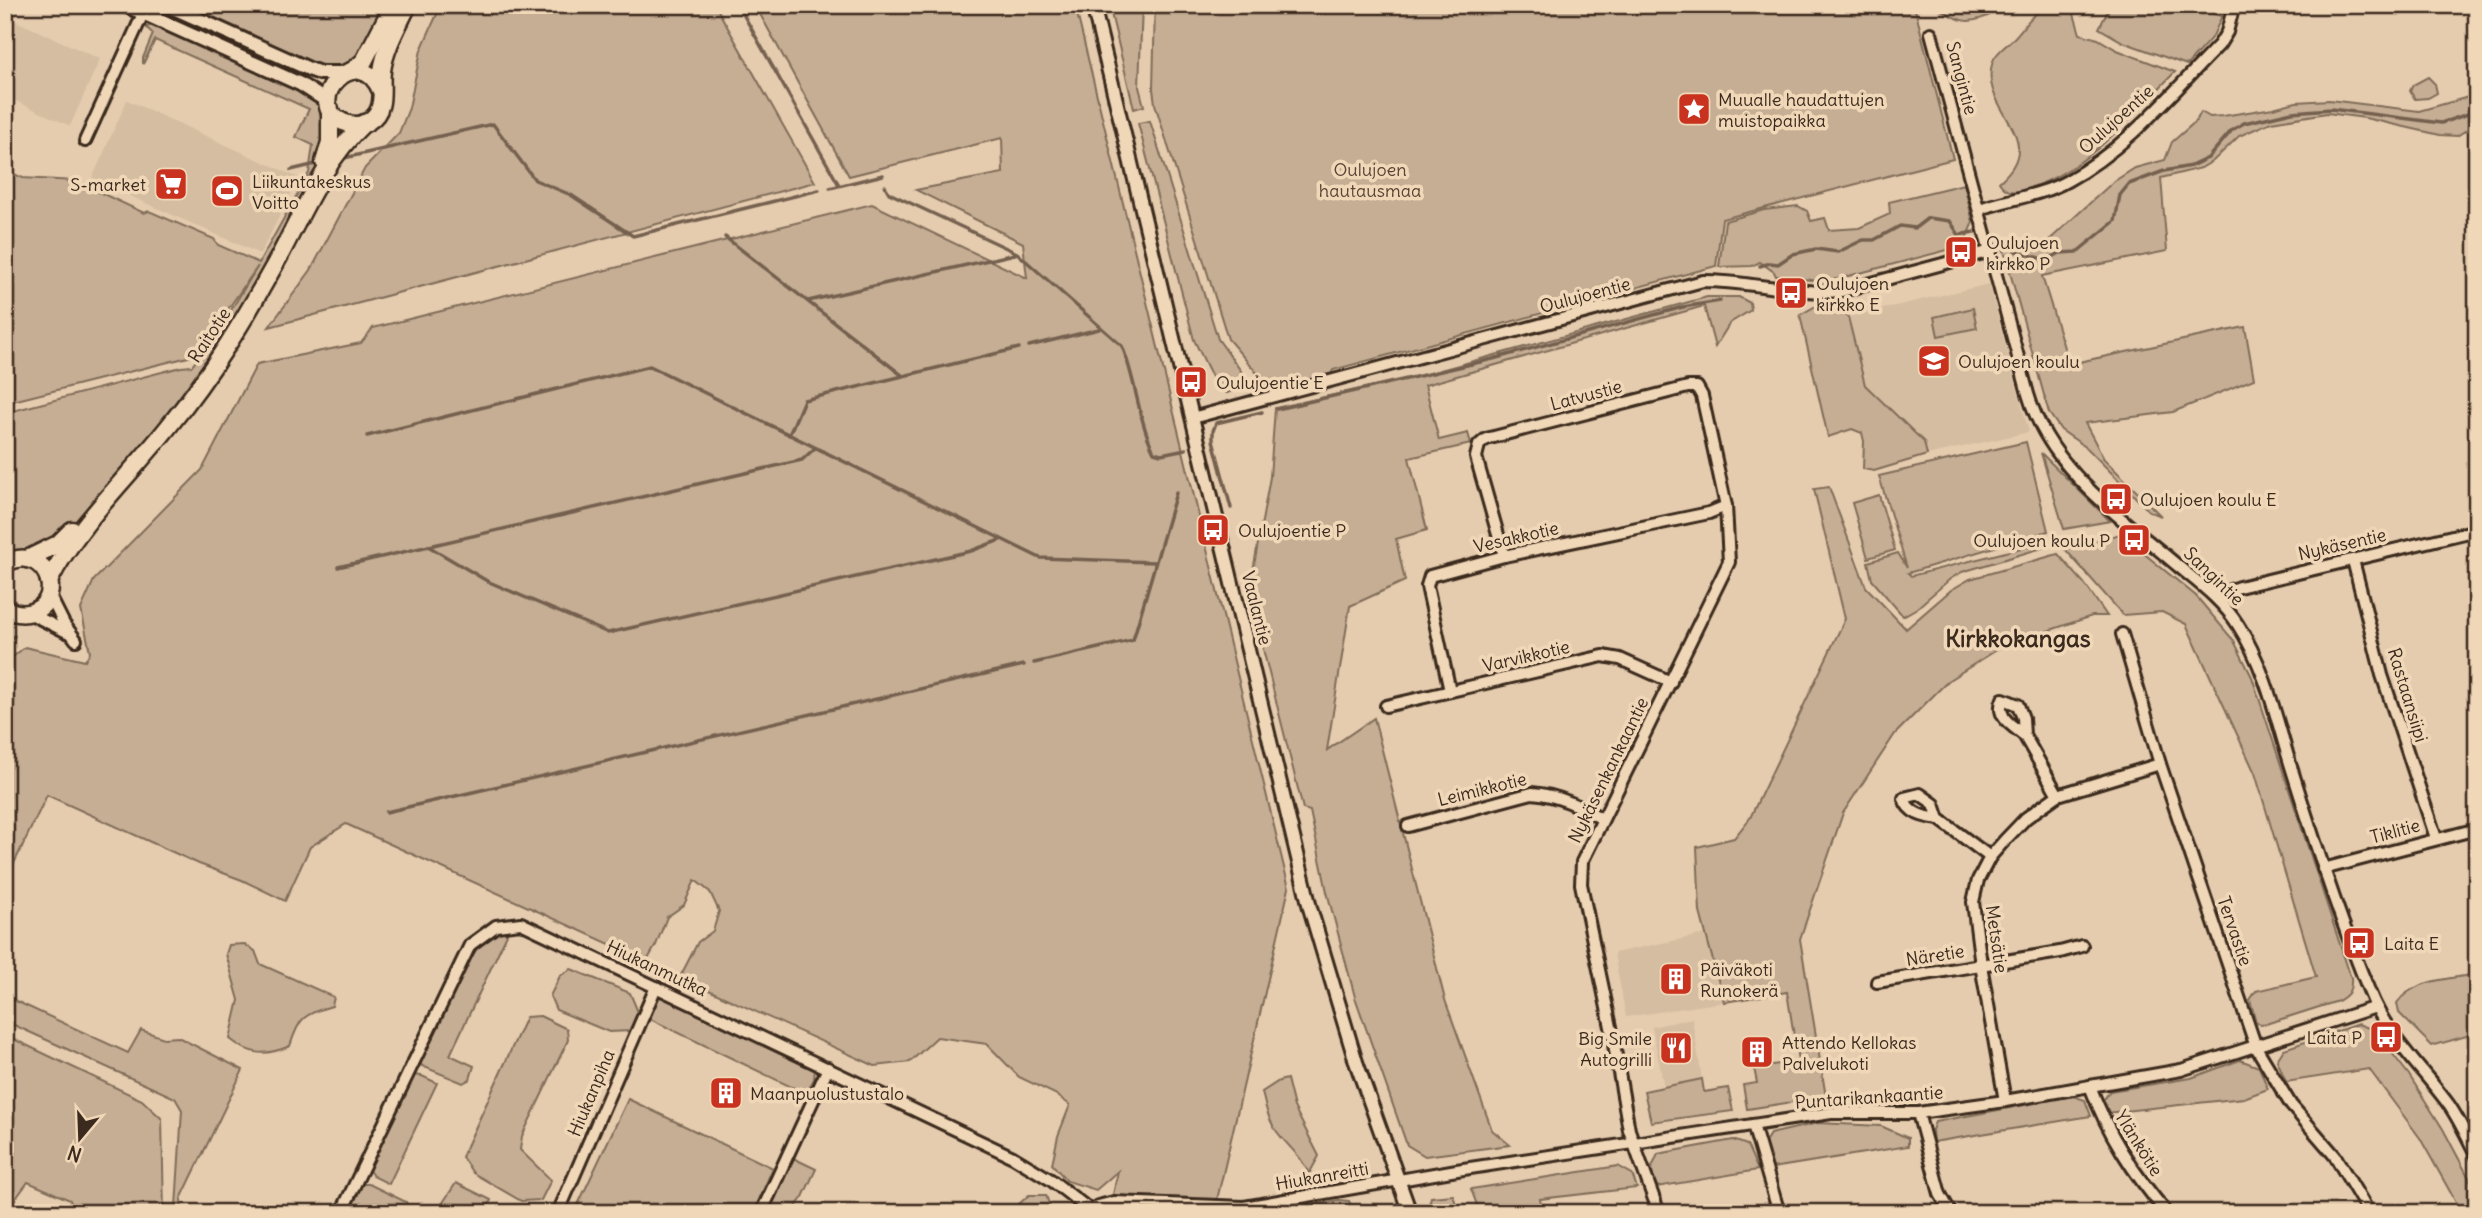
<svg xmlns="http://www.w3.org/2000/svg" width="2482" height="1218" viewBox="0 0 2482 1218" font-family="Delius,sans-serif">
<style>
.built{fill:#d5bda1}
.green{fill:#c5ae94;stroke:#806c59;stroke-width:2}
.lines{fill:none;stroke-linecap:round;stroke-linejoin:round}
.stream{stroke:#75614f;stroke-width:3.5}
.minor-casing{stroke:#3b2a1e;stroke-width:16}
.tertiary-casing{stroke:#3b2a1e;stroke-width:18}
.primary-casing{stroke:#3b2a1e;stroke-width:21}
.minor{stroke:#f0d7b8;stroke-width:10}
.tertiary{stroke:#f0d7b8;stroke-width:12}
.primary{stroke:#f0d7b8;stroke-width:16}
.labels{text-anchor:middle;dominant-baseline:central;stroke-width:7;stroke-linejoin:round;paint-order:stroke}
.street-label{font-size:18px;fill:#3b2a1e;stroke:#f0d7b8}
.poi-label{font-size:18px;fill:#3b2a1e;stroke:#f0d7b8;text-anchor:start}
.park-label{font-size:18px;fill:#574436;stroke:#f0d7b8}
.district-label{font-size:24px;font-weight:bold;fill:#3b2a1e;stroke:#f0d7b8}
</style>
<rect width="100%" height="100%" fill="#e5ccaf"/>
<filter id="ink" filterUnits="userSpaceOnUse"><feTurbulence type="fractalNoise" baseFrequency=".0143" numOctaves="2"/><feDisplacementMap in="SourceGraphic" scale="14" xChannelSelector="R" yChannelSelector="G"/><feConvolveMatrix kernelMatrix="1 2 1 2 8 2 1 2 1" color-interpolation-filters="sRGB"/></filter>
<g filter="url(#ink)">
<!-- built -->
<g class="built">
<polygon points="5,5 11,5 7,17 100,59 70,126 5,96"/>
<polygon points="127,100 299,178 260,254 92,179"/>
<polygon points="1989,284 2029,432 1927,455 1924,442 1865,385 1848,317"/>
<polygon points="1706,934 1724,1002 1626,1017 1614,953"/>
<polygon points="1692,1018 1702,1079 1664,1087 1652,1027"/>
</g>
<!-- green -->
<g class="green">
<polygon points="176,5 389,5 375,35 350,68 331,70 307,65"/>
<polygon points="441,5 715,5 815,182 269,327 311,270 365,168 399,133 409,108 421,50"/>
<polygon points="755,5 1075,5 1289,888 1214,1213 1109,1213 1118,1171 1096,1190 1067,1181 1052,1164 1058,1136 1070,1105 1055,1094 1019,1077 987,1044 937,1037 910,1062 875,1066 680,977 698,942 713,931 719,911 710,892 695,880 684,905 667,917 656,945 647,961 346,824 310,847 285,901 242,880 199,864 47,795 5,882 5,663 25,647 85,661 90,652 81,609 94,580 202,470 257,364 361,343 373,328 872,204 1027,278 1023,243 916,190 1003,173 1002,138 849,176"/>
<polygon points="1109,5 1142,5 1139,87 1144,106 1134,109"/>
<polygon points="1155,5 1914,5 1953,159 1722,219 1716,266 1333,370 1331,375 1269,392 1263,380 1228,339 1155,104 1153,89"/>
<path d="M 1934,5 L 2011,5 C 1974,22 1968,30 1934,5 Z"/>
<path d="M 2049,5 L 2064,5 L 2074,14 L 2080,34 L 2098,39 L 2117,50 L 2175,72 C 2132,115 2091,167 2032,187 C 2018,192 2008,196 1999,182 C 2052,137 1976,109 1993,61 C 1996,52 2008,45 2014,38 C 2028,23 2030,15 2049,5 Z"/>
<polygon points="2111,5 2184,5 2193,9 2222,16 2213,36 2187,65 2123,42 2099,28"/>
<polygon points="155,24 297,86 325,108 324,149 314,175 271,256 222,341 160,426 68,529 55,542 19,554 5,548 5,413 181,367 192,366 217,333 258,266 196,355 5,403 5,170 23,178 75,181 144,213 149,211 214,239 218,245 259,263 309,173 313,145 296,137 309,109 155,40 143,64 143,58 153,34 146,27"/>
<polygon points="2428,77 2435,84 2437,93 2428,98 2415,99 2410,91 2413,85"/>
<path d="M 2477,91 L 2477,123 L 2457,136 L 2440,135 L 2365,118 L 2327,113 L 2271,122 L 2239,136 L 2213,161 L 2201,168 L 2161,178 L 2167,251 L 2042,276 L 2069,364 L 2245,327 L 2254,379 L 2173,412 L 2085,423 L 2104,459 L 2161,516 L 2149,511 L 2087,448 L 2061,430 L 2049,413 L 2003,247 L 2014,244 C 2026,252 2033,250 2045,244 L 2113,182 L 2135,168 L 2165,160 L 2172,142 L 2196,121 L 2201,112 L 2210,117 L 2223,116 L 2273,108 L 2296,102 L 2329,100 L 2419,111 L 2465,98 Z"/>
<polygon points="1150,121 1218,339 1246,378 1243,387 1227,393 1216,385 1194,340 1138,123"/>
<polygon points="1964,184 1973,222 1963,246 1837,279 1820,281 1776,276 1774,272 1760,262 1752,266 1719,267 1725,221 1764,210 1798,206 1807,211 1811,221 1825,218 1829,230 1859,228 1890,214 1889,202"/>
<polygon points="1707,297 1739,297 1750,303 1751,310 1730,323 1715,347 1704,306 1425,385 1439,440 1468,433 1471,444 1409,458 1427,530 1396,539 1405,581 1350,606 1327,750 1374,718 1445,1000 1492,1130 1510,1145 1425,1156 1407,1145 1355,997 1327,892 1310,811 1303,809 1249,593 1270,477 1275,408 1415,377"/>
<polygon points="1814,307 1839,309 1848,317 1865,385 1924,442 1927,455 1874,471 1863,469 1864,441 1862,433 1852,429 1828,437 1800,315"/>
<polygon points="1973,308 1977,328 1938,336 1934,317"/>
<polygon points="2026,442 2048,531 1908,573 1911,576 2041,543 2042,548 1962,572 1950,579 1917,608 1903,616 1872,580 1868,562 1898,553 1907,568 1879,476"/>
<polygon points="2041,453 2110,521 2064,529"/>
<polygon points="1829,487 1866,587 1906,629 1951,590 1970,579 2058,554 2084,583 2107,616 2092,616 2003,646 1949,680 1895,734 1843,813 1800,939 1826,1097 1747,1109 1743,1085 1757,1083 1754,1068 1798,1061 1787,992 1724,1002 1700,912 1697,847 1734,838 1750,818 1845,619 1814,489"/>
<polygon points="1879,495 1895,550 1868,558 1852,503"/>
<path d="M 2120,534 L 2196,596 L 2234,641 L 2252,677 L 2351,978 C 2352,990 2349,995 2338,1001 L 2269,1023 L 2261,1024 L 2256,1022 L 2250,1000 L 2256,991 L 2316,977 L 2255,773 L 2186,624 L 2162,612 L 2123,615 L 2065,549 Z"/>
<path d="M 502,930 L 507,934 L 450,1055 L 474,1066 L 470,1079 L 463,1083 L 422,1066 L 419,1060 C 433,1031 470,935 502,930 Z"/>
<path d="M 244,944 L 255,951 L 260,964 L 334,997 L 332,1006 C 303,1014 299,1018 290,1046 C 266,1056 251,1056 230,1039 L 239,1000 L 226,954 L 229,945 Z"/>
<polygon points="571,969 630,993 638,1012 631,1031 609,1032 556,1010 550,996 560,976"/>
<path d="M 2477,974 L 2477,1033 L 2432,1046 L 2399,1013 L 2397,1003 C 2414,979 2449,979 2477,974 Z"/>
<polygon points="660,995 815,1068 814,1079 806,1094 652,1020 648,1013 656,998"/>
<polygon points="5,996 128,1053 141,1030 164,1038 178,1037 243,1070 181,1199 182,1213 176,1213 176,1207 182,1110 175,1098 5,1021"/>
<polygon points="540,1016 567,1029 568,1040 522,1136 520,1150 551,1180 541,1200 521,1201 473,1173 462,1157 526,1017"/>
<polygon points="2358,1024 2374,1030 2409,1075 2443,1129 2477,1193 2477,1213 2462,1213 2420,1138 2369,1069 2286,1082 2277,1060 2284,1049"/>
<polygon points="5,1035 142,1100 162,1119 164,1213 73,1213 70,1200 28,1182 5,1213"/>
<polygon points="2240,1060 2259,1067 2268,1089 2244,1098 2106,1113 2102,1102 2110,1091 2191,1078"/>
<polygon points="412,1075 422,1076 437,1083 389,1184 373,1176 368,1169"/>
<path d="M 1287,1079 L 1294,1107 L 1319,1156 L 1309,1174 C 1302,1156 1286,1145 1275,1129 C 1268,1118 1265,1105 1262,1092 L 1279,1081 Z"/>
<polygon points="1702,1079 1704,1092 1728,1088 1733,1111 1651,1122 1644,1091"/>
<polygon points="2073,1096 2085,1100 2091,1116 1933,1142 1932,1130 1935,1122"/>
<polygon points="628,1099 773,1168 753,1213 574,1213"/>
<polygon points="1818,1123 1881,1126 1908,1138 1908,1146 1772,1168 1765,1142 1770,1134"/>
<polygon points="1733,1140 1747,1145 1758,1170 1657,1187 1650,1172 1658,1154"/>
<polygon points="793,1158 816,1169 803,1197 791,1213 764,1213 789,1160"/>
<polygon points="1618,1166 1632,1174 1637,1188 1540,1199 1542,1213 1480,1213 1471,1189"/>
<polygon points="456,1183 491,1200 485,1213 436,1213"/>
<polygon points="359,1184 369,1184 406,1202 411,1213 345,1213"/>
<polygon points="1029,1195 1046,1195 1052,1213 1009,1213"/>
<polygon points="1453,1195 1459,1213 1430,1213 1428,1208 1431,1197"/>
<polygon points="1339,1200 1349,1201 1354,1213 1262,1213"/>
</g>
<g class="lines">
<!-- stream -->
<g class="stream">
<polyline points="738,5 839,185"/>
<polyline points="340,159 493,124 535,180 571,195 633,236 819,190"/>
<polyline points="291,170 316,164"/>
<path d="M 885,186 L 889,193 L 1017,253 L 1122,346 C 1136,380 1138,419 1154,452 L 1161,454 L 1186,449"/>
<polyline points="830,188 883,175"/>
<polyline points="725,237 903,376"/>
<polyline points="2006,241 2011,243 2016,251 2047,260 2060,253 2077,252 2115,221 2120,195 2129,184 2164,171 2191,166 2208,158 2232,130 2244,123 2292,112 2331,109 2441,123 2477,111"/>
<polyline points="1760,266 1770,263 1778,264 1793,254 1816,249 1838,252 1863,240 1874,240 1900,226 1915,228 1928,218 1950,221 1959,235 1974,232"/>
<polyline points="808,301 1015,254"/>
<polyline points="1029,346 1099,329"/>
<polyline points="1277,409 1493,359 1683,307 1720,301"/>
<polyline points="789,435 804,400 1019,348"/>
<polyline points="367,436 650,366 1040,558 1154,562"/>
<polyline points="1231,508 1213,440 1213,431 1216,423 1262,412"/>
<polyline points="428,546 487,581 608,633 971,551 1000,540"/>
<polyline points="338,567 802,460 815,448"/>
<polyline points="5,645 14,636"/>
<polyline points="1034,663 1133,640 1176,493"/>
<polyline points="386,812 1024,665"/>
</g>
<defs>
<g id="minor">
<path d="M 1931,33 L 2028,394 C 2050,470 2121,517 2178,566 C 2200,584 2223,601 2238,625 C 2267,670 2277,723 2293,773 C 2316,847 2340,921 2370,993 C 2387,1036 2422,1068 2449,1105 C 2460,1121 2468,1139 2477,1156"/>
<polyline points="85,141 147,5"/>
<path d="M 1980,209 C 2008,199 2040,196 2067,181 C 2126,149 2172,93 2219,45 L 2227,32 L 2234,5"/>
<path d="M 1192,418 L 1703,281 C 1749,281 1796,295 1842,291 L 1991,251"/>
<polyline points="1504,556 1476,457 1479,445 1486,439 1688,387 1697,387 1702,396 1726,506 1729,562 1582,862 1581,884 1611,1027 1629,1130 1659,1213"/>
<polyline points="2353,560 2382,675 2436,838"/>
<polyline points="49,594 64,624 76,640"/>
<polyline points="2218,599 2228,591 2239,587 2477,530"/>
<polyline points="29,613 67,632"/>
<polyline points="2122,634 2160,764 2256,1047 2291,1105 2335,1156 2369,1213"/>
<polyline points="1450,691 1427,586 1430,576 1504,556 1709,513 1726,506"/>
<polyline points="1386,706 1603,656 1620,659 1671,682"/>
<path d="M 2024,735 C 2011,725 1995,716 2003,699 L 2018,705 L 2023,718 L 2024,735 L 2058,795"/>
<path d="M 1939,819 C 1925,817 1908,814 1904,798 L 1920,794 L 1934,804 L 1939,819 L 1990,857"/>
<path d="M 1408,826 L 1532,793 C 1558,795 1580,806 1602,819"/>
<polyline points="2323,869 2477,829"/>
<polyline points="1877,982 2060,952 2082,946"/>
<path d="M 2090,1086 C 2108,1134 2133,1173 2167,1213"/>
<polyline points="2005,1101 1981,965 1973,902 1978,880 1990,857 2004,841 2026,818 2058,795 2160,764"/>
<polyline points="1918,1113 1940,1194 1951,1213"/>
<polyline points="1753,1125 1779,1213"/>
<polyline points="341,1213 470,945 496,926 521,923 1013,1157 1051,1180 1090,1210"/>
<polyline points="558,1213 656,987"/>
<polyline points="761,1213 828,1068"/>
<polyline points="1087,1213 1098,1206 1114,1202 1244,1207 1457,1170 1831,1113 1918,1113 2005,1101 2181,1070 2376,1007"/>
</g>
<g id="tertiary">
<polyline points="125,5 300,84 328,102"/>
<polyline points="167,5 309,69 320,73 345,73"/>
<polyline points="1093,5 1310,908 1356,1062 1410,1213"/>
</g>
<g id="primary">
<polyline points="352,71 364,61 393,5"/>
<path d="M 381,91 C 359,38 299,103 343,122 C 352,126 362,126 369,121 C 387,110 380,88 382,71 C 385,48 398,26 408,5"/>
<polyline points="324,162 330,142 330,109"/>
<polyline points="27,559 58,544 72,530"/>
<path d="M 5,564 C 43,541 69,598 32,612 C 22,615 13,613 5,608"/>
<path d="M 49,581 C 79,522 128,478 169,426 C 190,400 210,372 228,344 C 246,316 263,286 279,257 C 304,210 324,161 364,123"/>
</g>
</defs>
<!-- minor casing -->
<use href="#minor" class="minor-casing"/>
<!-- tertiary casing -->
<use href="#tertiary" class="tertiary-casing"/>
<!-- primary casing -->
<use href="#primary" class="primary-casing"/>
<!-- minor -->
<use href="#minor" class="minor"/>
<!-- tertiary -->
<use href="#tertiary" class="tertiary"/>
<!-- primary -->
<use href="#primary" class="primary"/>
</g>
</g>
<!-- icons -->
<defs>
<symbol id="sight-square" viewBox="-11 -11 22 22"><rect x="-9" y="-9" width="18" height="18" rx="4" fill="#c8321e" stroke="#f0d7b8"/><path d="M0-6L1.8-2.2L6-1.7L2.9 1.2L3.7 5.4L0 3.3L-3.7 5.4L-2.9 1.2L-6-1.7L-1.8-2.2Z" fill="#fff"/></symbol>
<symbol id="supermarket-square" viewBox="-11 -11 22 22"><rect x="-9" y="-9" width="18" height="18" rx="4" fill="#c8321e" stroke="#f0d7b8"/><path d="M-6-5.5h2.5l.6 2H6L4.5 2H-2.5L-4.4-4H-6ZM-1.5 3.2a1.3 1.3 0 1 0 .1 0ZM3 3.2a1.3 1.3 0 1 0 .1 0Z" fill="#fff"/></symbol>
<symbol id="stadium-square" viewBox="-11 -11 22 22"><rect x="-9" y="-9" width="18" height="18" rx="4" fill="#c8321e" stroke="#f0d7b8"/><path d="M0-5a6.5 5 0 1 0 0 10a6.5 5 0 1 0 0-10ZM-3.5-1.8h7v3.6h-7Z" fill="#fff"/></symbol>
<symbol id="bus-square" viewBox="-11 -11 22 22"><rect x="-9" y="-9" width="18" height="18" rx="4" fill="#c8321e" stroke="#f0d7b8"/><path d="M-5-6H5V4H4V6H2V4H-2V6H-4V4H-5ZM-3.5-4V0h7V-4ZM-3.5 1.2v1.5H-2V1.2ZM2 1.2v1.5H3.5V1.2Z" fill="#fff"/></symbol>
<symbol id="school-square" viewBox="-11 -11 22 22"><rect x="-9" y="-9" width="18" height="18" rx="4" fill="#c8321e" stroke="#f0d7b8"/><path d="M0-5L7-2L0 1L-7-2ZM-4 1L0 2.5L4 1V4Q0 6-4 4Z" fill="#fff"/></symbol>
<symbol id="building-square" viewBox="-11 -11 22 22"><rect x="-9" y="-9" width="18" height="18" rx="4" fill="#c8321e" stroke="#f0d7b8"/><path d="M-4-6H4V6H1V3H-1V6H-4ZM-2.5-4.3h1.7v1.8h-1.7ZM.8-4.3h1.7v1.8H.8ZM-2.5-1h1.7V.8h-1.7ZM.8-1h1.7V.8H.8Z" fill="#fff"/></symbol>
<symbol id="restaurant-square" viewBox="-11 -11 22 22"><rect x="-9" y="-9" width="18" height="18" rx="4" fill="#c8321e" stroke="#f0d7b8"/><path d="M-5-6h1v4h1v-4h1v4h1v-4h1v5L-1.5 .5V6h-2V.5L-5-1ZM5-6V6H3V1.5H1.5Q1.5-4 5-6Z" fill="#fff"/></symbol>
</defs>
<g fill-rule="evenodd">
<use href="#sight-square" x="1675" y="90" width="38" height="38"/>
<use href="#supermarket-square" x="152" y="165" width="38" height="38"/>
<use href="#stadium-square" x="208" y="172" width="38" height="38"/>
<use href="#bus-square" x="1942" y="233" width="38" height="38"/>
<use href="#bus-square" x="1772" y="274" width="38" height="38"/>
<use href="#school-square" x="1915" y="342" width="38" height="38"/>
<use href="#bus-square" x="1172" y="363" width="38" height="38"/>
<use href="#bus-square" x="2097" y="480" width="38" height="38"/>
<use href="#bus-square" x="1194" y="511" width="38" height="38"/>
<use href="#bus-square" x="2115" y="521" width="38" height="38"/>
<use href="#bus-square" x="2340" y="924" width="38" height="38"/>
<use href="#building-square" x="1657" y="960" width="38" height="38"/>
<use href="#bus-square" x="2367" y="1018" width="38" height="38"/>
<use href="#restaurant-square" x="1657" y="1029" width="38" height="38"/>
<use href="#building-square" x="1738" y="1033" width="38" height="38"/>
<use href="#building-square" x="707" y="1074" width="38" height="38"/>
</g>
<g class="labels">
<!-- street labels -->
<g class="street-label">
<text transform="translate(1962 78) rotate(75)">Sangintie</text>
<text transform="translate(2116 119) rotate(-42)">Oulujoentie</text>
<text transform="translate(1585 295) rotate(-15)">Oulujoentie</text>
<text transform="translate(209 335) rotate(-57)">Raitotie</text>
<text transform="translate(1586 395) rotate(-15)">Latvustie</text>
<text transform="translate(1516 537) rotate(-13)">Vesakkotie</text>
<text transform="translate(2342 544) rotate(-13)">Nykäsentie</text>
<text transform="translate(2214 576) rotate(44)">Sangintie</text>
<text transform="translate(1257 608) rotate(76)">Vaalantie</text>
<text transform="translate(1526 656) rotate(-13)">Varvikkotie</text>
<text transform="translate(2408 695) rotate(73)">Rastaansiipi</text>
<text transform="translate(1608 770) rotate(-64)">Nykäsenkankaantie</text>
<text transform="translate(1482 789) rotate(-14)">Leimikkotie</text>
<text transform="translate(2395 831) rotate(-15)">Tiklitie</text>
<text transform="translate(2235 931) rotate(71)">Tervastie</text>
<text transform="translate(1997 939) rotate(82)">Metsätie</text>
<text transform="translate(1935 955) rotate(-9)">Näretie</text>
<text transform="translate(657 968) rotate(25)">Hiukanmutka</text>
<text transform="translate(591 1093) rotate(-67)">Hiukanpiha</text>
<text transform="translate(1869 1097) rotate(-4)">Puntarikankaantie</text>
<text transform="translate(2139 1143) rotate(58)">Ylänkötie</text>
<text transform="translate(1322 1176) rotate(-10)">Hiukanreitti</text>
</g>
<!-- poi labels -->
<g class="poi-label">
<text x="1718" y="99">Muualle haudattujen<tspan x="1718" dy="21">muistopaikka</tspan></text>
<text x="252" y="181">Liikuntakeskus<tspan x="252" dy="21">Voitto</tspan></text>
<text x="146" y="184" text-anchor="end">S-market</text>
<text x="1986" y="242">Oulujoen<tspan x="1986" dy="21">kirkko P</tspan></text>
<text x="1816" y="283">Oulujoen<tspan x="1816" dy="21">kirkko E</tspan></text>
<text x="1958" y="361">Oulujoen koulu</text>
<text x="1216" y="382">Oulujoentie E</text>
<text x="2140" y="499">Oulujoen koulu E</text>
<text x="1238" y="530">Oulujoentie P</text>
<text x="2110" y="540" text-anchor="end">Oulujoen koulu P</text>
<text x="2384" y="943">Laita E</text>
<text x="1700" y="969">Päiväkoti<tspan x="1700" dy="21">Runokerä</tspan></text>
<text x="2362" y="1037" text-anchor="end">Laita P</text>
<text x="1652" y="1038" text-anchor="end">Big Smile<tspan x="1652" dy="21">Autogrilli</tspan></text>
<text x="1782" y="1042">Attendo Kellokas<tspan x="1782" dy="21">Palvelukoti</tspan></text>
<text x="750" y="1093">Maanpuolustustalo</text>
</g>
<!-- park labels -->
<g class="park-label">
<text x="1370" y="169">Oulujoen<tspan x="1370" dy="21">hautausmaa</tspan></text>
</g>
<!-- district labels -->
<g class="district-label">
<text x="2018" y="638">Kirkkokangas</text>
</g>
</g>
<!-- margin -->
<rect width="2482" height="1218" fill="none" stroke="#f0d7b8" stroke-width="28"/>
<rect x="14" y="14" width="2454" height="1190" fill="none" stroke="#3b2a1e" stroke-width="2.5" filter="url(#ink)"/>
<!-- north arrow -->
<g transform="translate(80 1138) rotate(199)" stroke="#f0d7b8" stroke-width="5" paint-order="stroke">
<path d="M0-5L12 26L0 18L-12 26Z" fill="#3b2a1e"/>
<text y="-10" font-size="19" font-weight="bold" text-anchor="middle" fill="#3b2a1e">N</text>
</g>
</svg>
